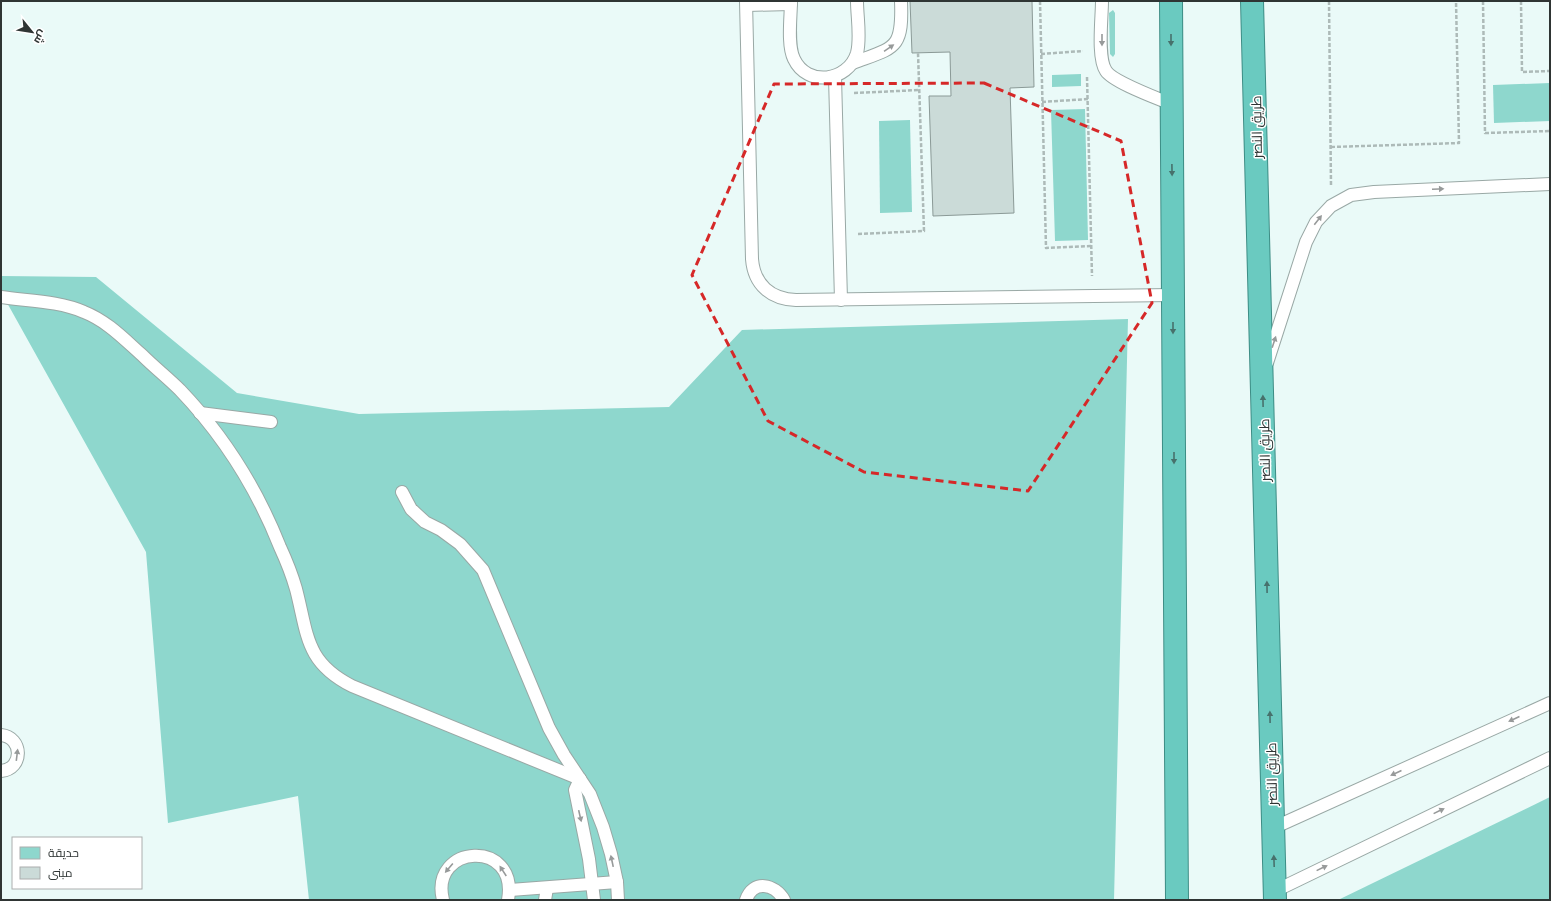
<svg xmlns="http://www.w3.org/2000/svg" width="1551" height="901" viewBox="0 0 1551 901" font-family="'Noto Sans',Cairo,sans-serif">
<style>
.green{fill:#8ed7cd}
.building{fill:#cbdbd8;stroke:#8b9a97}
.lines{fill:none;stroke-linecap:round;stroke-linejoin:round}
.service-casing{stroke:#99a8a5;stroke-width:14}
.trunk-casing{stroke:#3d8d85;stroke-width:24}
.path{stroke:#adbab8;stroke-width:2.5;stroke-dasharray:4 2;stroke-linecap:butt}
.service{stroke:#fff;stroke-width:12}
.trunk{stroke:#6acac0;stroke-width:22}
.oneway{fill:#979a9a}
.oneway2{fill:#47716c}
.marked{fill:none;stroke:#d62828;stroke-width:3;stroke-dasharray:8 5;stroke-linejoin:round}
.labels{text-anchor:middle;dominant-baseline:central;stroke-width:3;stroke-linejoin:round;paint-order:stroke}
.street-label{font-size:14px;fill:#2f3534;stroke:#fff}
</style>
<rect width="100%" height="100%" fill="#eafaf8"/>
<!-- green -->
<g class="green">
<polygon points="1113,10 1115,13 1115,54 1113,57 1110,54 1109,13"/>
<polygon points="1081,74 1081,86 1052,87 1052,75"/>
<polygon points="1550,83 1550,121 1494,123 1493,85"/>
<polygon points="1085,109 1088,240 1055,241 1051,110"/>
<polygon points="910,120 912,212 880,213 879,121"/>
<polygon points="1,276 96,277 237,393 359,414 669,407 742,330 1128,319 1114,900 309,900 298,796 168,823 146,552 1,292"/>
<polygon points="1550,797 1550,900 1338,900"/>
</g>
<!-- building -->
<polygon class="building" points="910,1 1032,1 1034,87 1010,88 1014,213 933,216 929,96 951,96 950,52 912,53"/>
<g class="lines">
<defs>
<g id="service">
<path d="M 746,1 L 752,259 C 754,285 771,299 796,300 L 1173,295"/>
<path d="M 791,1 C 791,16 787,45 794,59 C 807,87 848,82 857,53 C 861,37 857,17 857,1"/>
<path d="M 1102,1 C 1102,18 1097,58 1106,71 C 1113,82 1157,98 1171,104"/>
<polyline points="747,5 791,4"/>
<path d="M 853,63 C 895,47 903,50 901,1"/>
<polyline points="835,77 841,300"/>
<path d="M 1,297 C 28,301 59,301 84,312 C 107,321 124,339 142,355 C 154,367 168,378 180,390 C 223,435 257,489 280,547 C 286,560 292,575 296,589 C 308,635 305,662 352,686 L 580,779"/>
<polyline points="1267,363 1306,242 1316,222 1331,206 1351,195 1374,192 1550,184"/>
<polyline points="200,413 271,422"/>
<polyline points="402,492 411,509 425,522 441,530 460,544 483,570 549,728 564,755 590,794 603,827 611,854 617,882 618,900"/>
<path d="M 1,735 C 23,737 24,769 1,771"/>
<polyline points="580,779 575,790 589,859 594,900"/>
<polyline points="1273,828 1550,703"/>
<polyline points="510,890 617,882"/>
<polyline points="1275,891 1550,758"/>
<path d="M 443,900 C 429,844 519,838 508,900"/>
<polyline points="545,900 547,888"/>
<path d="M 746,900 C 753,879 775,884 784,900"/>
</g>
<g id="trunk">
<polyline points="1171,1 1177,900"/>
<polyline points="1252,1 1275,900"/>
</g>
</defs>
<!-- service casing -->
<use href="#service" class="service-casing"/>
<!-- trunk casing -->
<use href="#trunk" class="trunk-casing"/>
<!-- path -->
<g class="path">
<polyline points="1040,1 1046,248 1091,246"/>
<polyline points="1329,1 1331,185"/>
<polyline points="1483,1 1485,133 1550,131"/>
<polyline points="1521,1 1522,72 1550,71"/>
<polyline points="1041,54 1083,51"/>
<polyline points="1087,77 1092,276"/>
<polyline points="854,93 920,90"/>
<polyline points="1042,102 1088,99"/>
<polyline points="1331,147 1459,143 1456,1"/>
<polyline points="858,234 924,231 918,53"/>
</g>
<!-- service -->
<use href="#service" class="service"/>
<!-- trunk -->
<use href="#trunk" class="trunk"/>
</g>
<!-- one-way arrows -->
<defs><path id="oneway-solid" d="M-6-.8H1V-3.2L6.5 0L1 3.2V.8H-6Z"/></defs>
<g class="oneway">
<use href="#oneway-solid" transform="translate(1102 40) rotate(90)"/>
<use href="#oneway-solid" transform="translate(889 48) rotate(-34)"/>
<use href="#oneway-solid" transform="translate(1438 189) rotate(-2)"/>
<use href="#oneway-solid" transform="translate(1318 220) rotate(-52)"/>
<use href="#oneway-solid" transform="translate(1274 342) rotate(-72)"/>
<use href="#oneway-solid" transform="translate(1514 719) rotate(156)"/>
<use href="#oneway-solid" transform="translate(17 755) rotate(-83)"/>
<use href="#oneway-solid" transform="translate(1396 773) rotate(156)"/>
<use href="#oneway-solid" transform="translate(1439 811) rotate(-26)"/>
<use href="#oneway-solid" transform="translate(580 816) rotate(77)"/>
<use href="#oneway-solid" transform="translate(612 861) rotate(-102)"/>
<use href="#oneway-solid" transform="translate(449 868) rotate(130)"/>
<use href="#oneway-solid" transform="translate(1322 868) rotate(-26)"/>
<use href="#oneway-solid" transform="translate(503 871) rotate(-123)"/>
</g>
<g class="oneway2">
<use href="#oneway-solid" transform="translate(1171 40) rotate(90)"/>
<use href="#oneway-solid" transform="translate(1172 170) rotate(89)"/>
<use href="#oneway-solid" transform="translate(1173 328) rotate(90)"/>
<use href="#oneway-solid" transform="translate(1263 401) rotate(-91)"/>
<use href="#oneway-solid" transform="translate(1174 458) rotate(90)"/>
<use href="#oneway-solid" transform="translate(1267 587) rotate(-91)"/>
<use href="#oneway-solid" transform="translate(1270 717) rotate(-91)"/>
<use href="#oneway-solid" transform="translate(1274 861) rotate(-92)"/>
</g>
<!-- marked area -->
<path class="marked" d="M 984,83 L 1121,141 L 1152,303 L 1028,491 L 864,472 L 768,421 L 692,275 L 774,84 Z"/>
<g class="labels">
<!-- street labels -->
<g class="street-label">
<text transform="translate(1256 127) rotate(-91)">طريق النصر</text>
<text transform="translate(1264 450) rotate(-91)">طريق النصر</text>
<text transform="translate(1271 774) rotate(-91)">طريق النصر</text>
</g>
</g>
<!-- border -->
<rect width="1551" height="901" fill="none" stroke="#2f3534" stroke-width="4"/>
<!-- legend -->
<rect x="12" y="837" width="130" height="52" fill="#ffffff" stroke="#acaeae"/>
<rect x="20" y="847" width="20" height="12" fill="#8ed7cd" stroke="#acaeae"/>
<text x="48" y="857" font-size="12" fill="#2f3534">حديقة</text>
<rect x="20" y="867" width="20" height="12" fill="#cbdbd8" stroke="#acaeae"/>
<text x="48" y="877" font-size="12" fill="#2f3534">مبنى</text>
<!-- north arrow -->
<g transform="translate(32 32) rotate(120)" stroke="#ffffff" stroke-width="3" paint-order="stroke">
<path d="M0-3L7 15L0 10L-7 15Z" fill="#2f3534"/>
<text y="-6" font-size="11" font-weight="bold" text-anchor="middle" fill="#2f3534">ش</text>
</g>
</svg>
